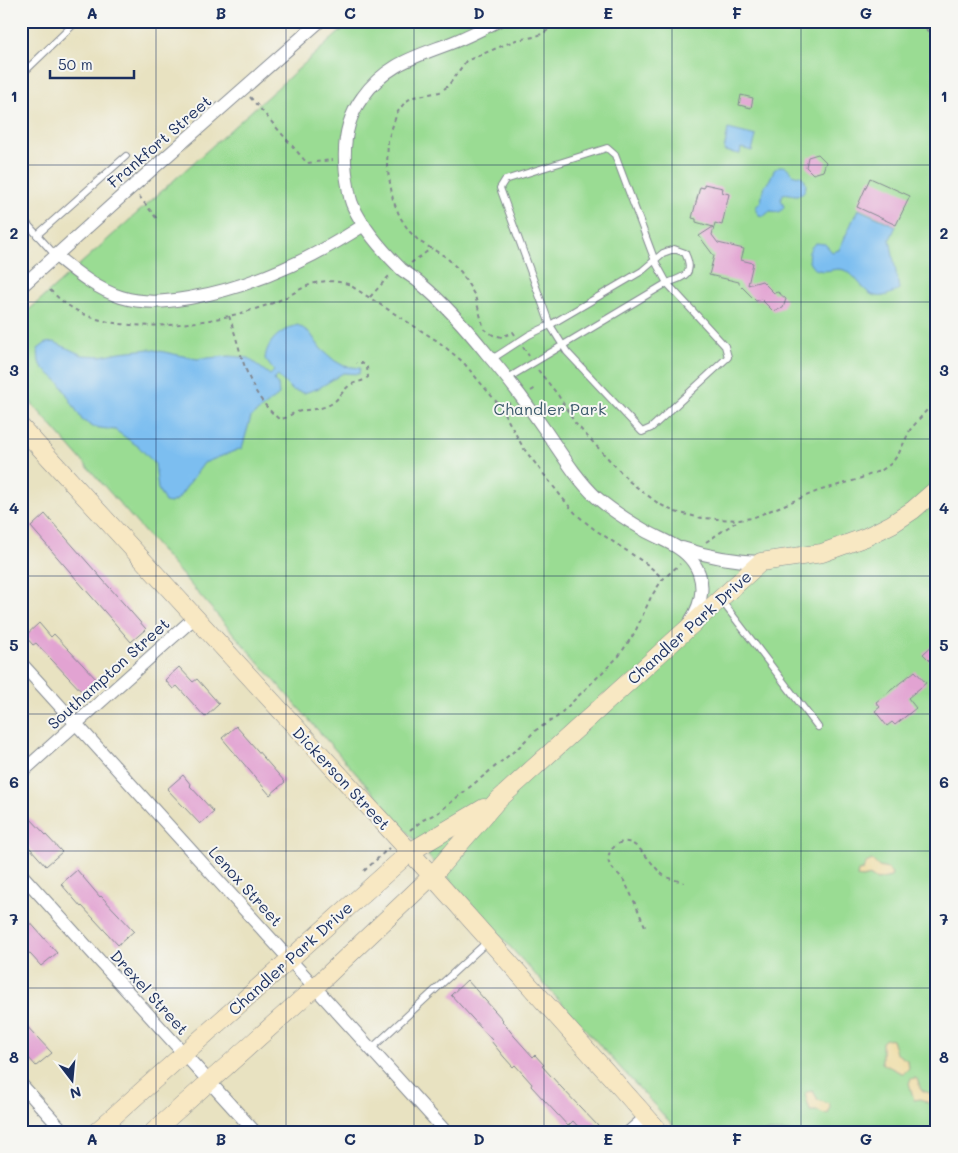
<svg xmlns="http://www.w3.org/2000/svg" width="958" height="1153" viewBox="0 0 958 1153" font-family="Mali,sans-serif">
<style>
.green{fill:#9adc93;stroke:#5a8678}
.sand{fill:#eeda9e;stroke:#84847e}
.water{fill:#7bbef0;stroke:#4b76a7}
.building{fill:#e2a3d2}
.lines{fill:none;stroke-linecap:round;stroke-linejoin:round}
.lane-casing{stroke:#828890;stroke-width:8}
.street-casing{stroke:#828890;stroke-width:14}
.secondary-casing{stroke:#828890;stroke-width:19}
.path{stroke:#828890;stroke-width:2;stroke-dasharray:4 4;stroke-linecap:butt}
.lane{stroke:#fff;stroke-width:6}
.street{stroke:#fff;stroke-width:12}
.secondary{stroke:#f8e8c3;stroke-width:18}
.grid{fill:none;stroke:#1b2f5e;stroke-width:1;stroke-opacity:0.55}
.labels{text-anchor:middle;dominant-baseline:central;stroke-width:4;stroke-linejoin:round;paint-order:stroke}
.street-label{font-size:16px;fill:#1b2f5e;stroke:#f6f6f2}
.park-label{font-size:16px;fill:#3b5a6b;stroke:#f6f6f2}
.neatline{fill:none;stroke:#1b2f5e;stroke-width:2}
.grid-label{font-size:16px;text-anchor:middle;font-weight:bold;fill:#1b2f5e}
</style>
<rect width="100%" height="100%" fill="#f6f6f2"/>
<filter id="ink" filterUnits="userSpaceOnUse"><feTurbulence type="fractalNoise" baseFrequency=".02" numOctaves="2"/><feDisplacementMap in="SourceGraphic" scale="10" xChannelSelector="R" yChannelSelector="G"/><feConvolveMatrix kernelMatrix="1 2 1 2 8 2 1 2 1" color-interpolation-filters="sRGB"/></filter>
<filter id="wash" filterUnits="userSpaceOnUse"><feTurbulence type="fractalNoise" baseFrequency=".0096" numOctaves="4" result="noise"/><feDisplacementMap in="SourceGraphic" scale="20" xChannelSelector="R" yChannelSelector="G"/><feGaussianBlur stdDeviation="1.12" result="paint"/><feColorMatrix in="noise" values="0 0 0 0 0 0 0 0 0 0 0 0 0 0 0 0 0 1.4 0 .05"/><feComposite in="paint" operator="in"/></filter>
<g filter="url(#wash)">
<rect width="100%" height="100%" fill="#e8e2c1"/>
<!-- green -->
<polygon class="green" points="352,21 937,21 937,1132 679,1132 451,882 21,391 21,317"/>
<!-- sand -->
<g class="sand">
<polygon points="872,860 879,867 888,869 892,873 891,877 877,880 871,876 862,878 857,877 858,871 863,870 866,863"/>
<polygon points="886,1039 892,1040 896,1053 908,1061 909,1068 904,1073 901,1073 882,1063 882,1042"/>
<polygon points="915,1078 917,1079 921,1090 935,1095 933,1102 930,1104 921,1099 914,1100 909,1083 911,1079"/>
<polygon points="813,1091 818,1100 829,1104 830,1106 829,1113 824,1114 818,1111 810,1111 805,1094 807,1092"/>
</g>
<!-- water -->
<g class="water">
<polygon points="728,129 756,136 752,151 741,148 740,154 724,151"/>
<path d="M 780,166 C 788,166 788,169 793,174 C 796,176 798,175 801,176 C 807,180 808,189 802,193 C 796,198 789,192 783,194 L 781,199 L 784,207 L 780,212 L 770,211 L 764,216 L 759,215 L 756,211 L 756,207 L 761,201 L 764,188 L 770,179 L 774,170 Z"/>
<path d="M 858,209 L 896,226 L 890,239 L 899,289 C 865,311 864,278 844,270 C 836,267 827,273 818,270 C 805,266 806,249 816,243 L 825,244 L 832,252 L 839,250 Z"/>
<path d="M 298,325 L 310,333 L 321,349 L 335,361 L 344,366 L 360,368 L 359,374 L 343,373 L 319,388 L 304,393 L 292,390 L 278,376 L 274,380 L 278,385 L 279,395 L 251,417 L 242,448 L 204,463 L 177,500 L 170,503 L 165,502 L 158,489 L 155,464 L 139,447 L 115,430 L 93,427 L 82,420 L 60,383 L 44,369 L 39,362 L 38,349 L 46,343 L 54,342 L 82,355 L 101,356 L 120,352 L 150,349 L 197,359 L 230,356 L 248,358 L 270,375 L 274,371 L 265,359 C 267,340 281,330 298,325 Z"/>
</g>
<g id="blocks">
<!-- building -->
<g class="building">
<polygon points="741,95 753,98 751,108 739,105"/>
<polygon points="818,154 826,162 823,171 813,174 806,167 808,157"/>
<polygon points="870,178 910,196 896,225 857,207"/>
<polygon points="704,184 723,188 722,192 729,194 722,225 715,223 712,235 718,243 744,249 741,260 753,263 748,285 762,281 774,293 778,292 786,299 783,308 773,311 761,299 756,301 739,284 739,282 709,275 714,256 699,236 713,227 696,222 696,219 692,218 700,187 704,188"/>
<polygon points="45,514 146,629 131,642 31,527"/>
<polygon points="39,623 51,637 54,634 98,681 84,694 36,643 33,645 25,636"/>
<polygon points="937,641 937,668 923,654"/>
<polygon points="179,667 193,682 197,679 219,704 205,717 177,686 173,689 165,680"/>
<polygon points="915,671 926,683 908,698 916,708 895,725 892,722 887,726 875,711 880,707 876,702"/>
<polygon points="236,726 285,782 270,795 222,738"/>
<polygon points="183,775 191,785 190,786 214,812 200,824 167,789"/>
<polygon points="29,817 62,852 46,866 21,838 21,823"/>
<polygon points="77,870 100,897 101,896 134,931 118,945 82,906 81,907 61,884"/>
<polygon points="21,912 57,953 41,966 21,944"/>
<polygon points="467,980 503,1020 502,1021 515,1037 533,1057 535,1055 544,1065 542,1066 561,1087 599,1127 594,1132 583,1132 573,1121 568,1126 531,1086 532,1084 515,1065 513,1067 504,1057 491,1041 492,1040 451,995"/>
<polygon points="21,1020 52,1053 36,1066 21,1049"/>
</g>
</g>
</g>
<g filter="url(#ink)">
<use href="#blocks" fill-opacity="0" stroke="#828890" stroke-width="1"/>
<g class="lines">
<defs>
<g id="lane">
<polyline points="21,75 77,21"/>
<polygon points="607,148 615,155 655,261 667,283 725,346 728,357 651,428 642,432 567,352 550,325 500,188 505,180"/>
<polyline points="21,217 56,256"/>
<polyline points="37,235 126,156"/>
<path d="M 492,359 L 529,335 L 550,325 L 642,271 L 663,253 L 674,249 L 685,253 C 695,274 685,277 667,283 L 508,378"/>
<polyline points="721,600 818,727"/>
<polyline points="371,1049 488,941"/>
</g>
<g id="street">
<path d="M 498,21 C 484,28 471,35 456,41 C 419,56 387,62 362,98 C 343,124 342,155 348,186 C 349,193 350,200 353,206 C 363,228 384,252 401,269 C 407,274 415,278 421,284 C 445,304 467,329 487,354 C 508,378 527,404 545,430 C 561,453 576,478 596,497 C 611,510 627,520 644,530 C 661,540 681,545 693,562 C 706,580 703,602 691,620"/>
<path d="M 56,256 C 76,272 96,289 121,297 C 144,304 166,302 189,298 C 253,287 310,260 364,225"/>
<polyline points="21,287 123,195 320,21"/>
<path d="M 682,548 C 709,557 733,561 761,562"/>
<polyline points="21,663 446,1132"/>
<polyline points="21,773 194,618"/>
<polyline points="21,874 255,1132"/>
<polyline points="21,1084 64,1132"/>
<polyline points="629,1132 646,1117"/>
</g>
<g id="secondary">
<polyline points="21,427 432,876 660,1132"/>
<polyline points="96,1132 410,852 484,808"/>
<polyline points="153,1132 315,987 432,876 496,802 761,562 822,553 866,537 892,524 913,510 937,489"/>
</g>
</defs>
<!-- lane casing -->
<use href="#lane" class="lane-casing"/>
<!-- street casing -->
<use href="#street" class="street-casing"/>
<!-- secondary casing -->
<use href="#secondary" class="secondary-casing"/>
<!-- path -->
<g class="path">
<polyline points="923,21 929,35 937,41"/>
<polyline points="250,97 307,163 333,160"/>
<polyline points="139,196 157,219"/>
<polyline points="932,205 937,206"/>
<polyline points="411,263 432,248"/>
<path d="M 50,290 C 62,302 74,311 91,317 C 140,335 221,322 270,304 C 302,293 310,274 348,284 L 439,342 L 463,362 L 500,406 L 524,449 L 564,500 L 577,515 L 594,529 L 648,565 L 659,575 L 662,580"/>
<polyline points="370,297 390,275"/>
<path d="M 229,316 C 243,355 245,390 279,419 C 287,419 290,414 297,412 C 310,408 322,411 334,402 C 340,397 344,389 350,385 C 357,381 361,383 368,377 L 367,367 L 362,363 L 356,363"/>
<polyline points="515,335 513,332 502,337 493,335 484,329 475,296 461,272 446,257 420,242 409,231 400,217 393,200 387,166 388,140 397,113 405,102 413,97 440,92 448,86 466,61 516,40 534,37 544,33 560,21"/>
<polyline points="523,347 529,356"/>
<polyline points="538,370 558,395 575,423 630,482 659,504 675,512 702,518 719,519 739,520 752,518 818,491 856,480 882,470 892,463 899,453 910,430 937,398"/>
<polyline points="531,391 536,388"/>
<polyline points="501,408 510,403"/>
<polyline points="706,542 739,520"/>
<polyline points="410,830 423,820 439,812 518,748 536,730 557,717 619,656 635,632 651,597 662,580 680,564"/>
<polyline points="364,871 389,848"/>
<path d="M 645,926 C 638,911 632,895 624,881 C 620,874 612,870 609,863 C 607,858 609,853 612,849 C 632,826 649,864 662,874 C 668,879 676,880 684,882"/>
</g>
<!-- lane -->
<use href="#lane" class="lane"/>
<!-- street -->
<use href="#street" class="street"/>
<!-- secondary -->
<use href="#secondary" class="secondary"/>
</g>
</g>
<!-- grid -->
<path class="grid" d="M 156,21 L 156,1132M 286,21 L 286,1132M 414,21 L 414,1132M 544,21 L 544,1132M 672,21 L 672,1132M 801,21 L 801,1132M 21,165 L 937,165M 21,302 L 937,302M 21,439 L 937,439M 21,576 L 937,576M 21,714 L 937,714M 21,851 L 937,851M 21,988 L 937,988"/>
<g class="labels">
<!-- street labels -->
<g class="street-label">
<text transform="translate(159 141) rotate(-41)">Frankfort Street</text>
<text transform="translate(689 627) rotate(-42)">Chandler Park Drive</text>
<text transform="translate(108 673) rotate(-42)">Southampton Street</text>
<text transform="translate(342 778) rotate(47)">Dickerson Street</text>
<text transform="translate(246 886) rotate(48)">Lenox Street</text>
<text transform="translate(290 958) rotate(-42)">Chandler Park Drive</text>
<text transform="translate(150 992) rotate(48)">Drexel Street</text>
</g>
<!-- park labels -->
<g class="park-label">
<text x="550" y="408">Chandler Park</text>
</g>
</g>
<!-- margin -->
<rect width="958" height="1153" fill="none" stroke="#f6f6f2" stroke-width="55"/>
<!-- north arrow -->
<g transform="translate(72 1080) rotate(164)" stroke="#f6f6f2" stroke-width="4" paint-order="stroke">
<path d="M0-4L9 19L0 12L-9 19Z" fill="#1b2f5e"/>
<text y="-8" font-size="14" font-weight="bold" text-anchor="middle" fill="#1b2f5e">N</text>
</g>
<!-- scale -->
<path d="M50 70v8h84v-8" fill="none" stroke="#1b2f5e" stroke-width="2.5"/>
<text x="58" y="70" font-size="15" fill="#1b2f5e" stroke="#f6f6f2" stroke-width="4" paint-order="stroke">50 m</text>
<rect x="28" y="28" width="902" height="1098" class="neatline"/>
<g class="grid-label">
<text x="92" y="19">A</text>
<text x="221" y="19">B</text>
<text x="350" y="19">C</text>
<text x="479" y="19">D</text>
<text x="608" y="19">E</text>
<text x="737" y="19">F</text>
<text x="866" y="19">G</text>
<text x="14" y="102">1</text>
<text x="944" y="102">1</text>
<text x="14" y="239">2</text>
<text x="944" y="239">2</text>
<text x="14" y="376">3</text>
<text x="944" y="376">3</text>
<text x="14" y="514">4</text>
<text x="944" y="514">4</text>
<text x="14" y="651">5</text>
<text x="944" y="651">5</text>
<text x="14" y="788">6</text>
<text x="944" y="788">6</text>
<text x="14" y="925">7</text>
<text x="944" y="925">7</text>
<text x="14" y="1063">8</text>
<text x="944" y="1063">8</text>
<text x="92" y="1145">A</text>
<text x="221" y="1145">B</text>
<text x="350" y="1145">C</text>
<text x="479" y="1145">D</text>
<text x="608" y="1145">E</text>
<text x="737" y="1145">F</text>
<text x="866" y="1145">G</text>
</g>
</svg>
